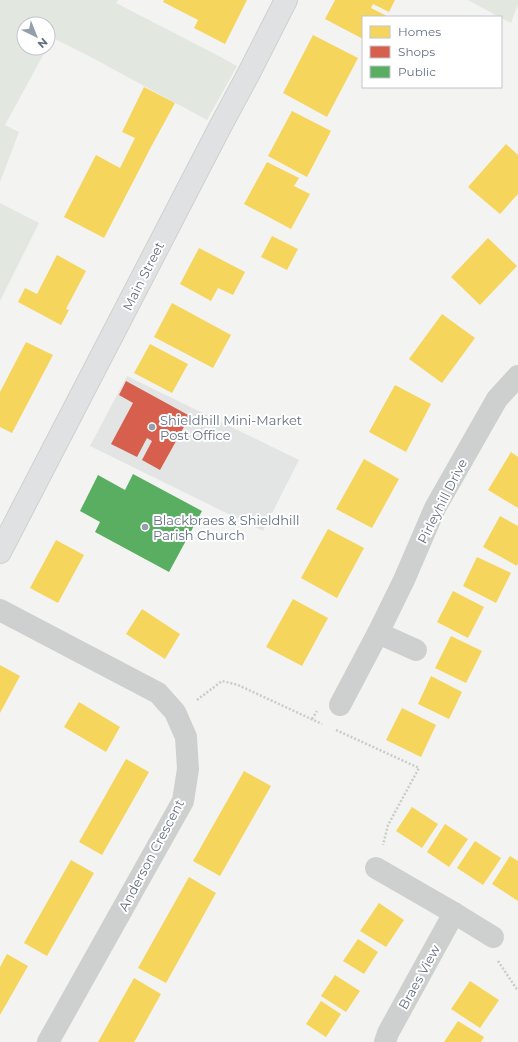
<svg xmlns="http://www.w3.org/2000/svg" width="518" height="1042" viewBox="0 0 518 1042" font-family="Montserrat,sans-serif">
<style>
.built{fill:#e3e5e4}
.green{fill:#e2e7e0}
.homes{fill:#f6d55c}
.shops{fill:#d6604d}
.public{fill:#5aae61}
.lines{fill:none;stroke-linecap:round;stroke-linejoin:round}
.major-casing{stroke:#cfd0d0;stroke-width:24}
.path{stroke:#cacbcc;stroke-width:2.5;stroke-dasharray:2 2;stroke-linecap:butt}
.minor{stroke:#cecfcf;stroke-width:22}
.major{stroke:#e0e1e2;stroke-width:22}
.poi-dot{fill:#959fa9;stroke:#fff;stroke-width:1.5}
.labels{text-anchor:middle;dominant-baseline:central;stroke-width:4;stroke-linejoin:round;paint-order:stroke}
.street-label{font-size:13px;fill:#637182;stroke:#fff}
.poi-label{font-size:13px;fill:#637182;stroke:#fff;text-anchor:start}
</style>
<rect width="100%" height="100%" fill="#f3f4f2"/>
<!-- built -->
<polygon class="built" points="127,376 299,460 263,531 90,446"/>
<!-- green -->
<g class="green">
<polygon points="0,0 118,0 116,3 213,53 237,66 207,120 87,55 53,38 48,46 48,24 24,24 24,48 47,48 5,125 19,132 0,182"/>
<polygon points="468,0 518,0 518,5 511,23 501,18 501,17 499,17"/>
<polygon points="0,203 39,223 0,301"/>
</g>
<!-- homes -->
<g class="homes">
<polygon points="164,0 247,0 225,44 194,28 198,20 163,2"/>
<polygon points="335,0 395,0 389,12 373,4 371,8 389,17 363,17 363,39 325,19"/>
<polygon points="313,35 358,58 327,117 283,93"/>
<polygon points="144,87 175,103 151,147 104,238 64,217 96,155 120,168 135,138 122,132"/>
<polygon points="292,111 331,131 307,177 268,156"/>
<polygon points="506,144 518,155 518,194 500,214 468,187"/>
<polygon points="267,162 299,178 294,186 310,194 291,229 244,204"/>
<polygon points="272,236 298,249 287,270 261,257"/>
<polygon points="488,238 517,266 480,305 451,277"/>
<polygon points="199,248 245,272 233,295 218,288 211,301 180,284"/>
<polygon points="57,255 86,271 66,309 69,310 61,325 18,302 25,288 37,294"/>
<polygon points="172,303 231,335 213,368 154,337"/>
<polygon points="442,314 475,338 442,383 409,359"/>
<polygon points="26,342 53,355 12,433 0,427 0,392"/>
<polygon points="150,344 188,364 172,393 134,373"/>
<polygon points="395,385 431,404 406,452 369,432"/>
<polygon points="511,452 518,457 518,508 488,490"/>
<polygon points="364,459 399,479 372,528 336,509"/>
<polygon points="500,516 518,526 518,563 517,566 483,547"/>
<polygon points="328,529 364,548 337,598 301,578"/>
<polygon points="56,540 84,555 58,603 30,588"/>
<polygon points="477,557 511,573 496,603 463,586"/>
<polygon points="453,591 484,607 468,638 437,622"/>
<polygon points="293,599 328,618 302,666 266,647"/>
<polygon points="142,609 180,634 165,659 126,634"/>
<polygon points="451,636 482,651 466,683 435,668"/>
<polygon points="0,665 20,676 0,713"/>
<polygon points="431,676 462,692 449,719 418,704"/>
<polygon points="79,702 120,727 106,752 64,727"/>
<polygon points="402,708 436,725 421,757 386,740"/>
<polygon points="126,759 149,772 102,855 79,842"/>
<polygon points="244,771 271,786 220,876 193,861"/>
<polygon points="412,807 438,824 422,848 396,831"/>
<polygon points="445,824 468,839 449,867 427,852"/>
<polygon points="475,841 501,858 483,885 457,868"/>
<polygon points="510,856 518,861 518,901 492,884"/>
<polygon points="71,860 94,873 47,956 24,943"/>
<polygon points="189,877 216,893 166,983 138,968"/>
<polygon points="379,903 404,920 386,947 360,931"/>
<polygon points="358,939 378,952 364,974 343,961"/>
<polygon points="7,954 28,966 0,1015 0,967"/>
<polygon points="335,975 360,991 346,1012 321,996"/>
<polygon points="134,978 161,994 136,1039 134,1042 98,1042"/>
<polygon points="470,981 499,1000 480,1028 451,1009"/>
<polygon points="321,1001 341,1014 326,1037 306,1024"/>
<polygon points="458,1021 484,1037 481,1042 444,1042"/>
</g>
<!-- shops -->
<polygon class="shops" points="126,381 190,416 160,470 142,460 152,441 147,438 137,457 111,444 133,403 119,395"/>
<!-- public -->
<polygon class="public" points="133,474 202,511 169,572 95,532 100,522 80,511 98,475 125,490"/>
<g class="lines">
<defs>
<polyline id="major" points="0,552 220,127 249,73 286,0"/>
</defs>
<!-- major casing -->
<use href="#major" class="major-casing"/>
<!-- path -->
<g class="path">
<polyline points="197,700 222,681 238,685 322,724"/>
<polyline points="312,719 317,711"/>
<polyline points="336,730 419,768 388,825 383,845"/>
<polyline points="498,961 518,991"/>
</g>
<!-- minor -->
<g class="minor">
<polyline points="0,610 158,693 175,712 186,737 188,769 183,801 48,1042"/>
<polyline points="378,633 416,650"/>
<polyline points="340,705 378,633 404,580 435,508 497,399 518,376"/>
<polyline points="376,868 454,913 493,937"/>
<polyline points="385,1042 388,1033 454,913"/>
</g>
<!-- major -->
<use href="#major" class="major"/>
</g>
<!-- markers -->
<g class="poi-dot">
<circle cx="152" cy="427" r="4"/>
<circle cx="145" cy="527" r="4"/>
</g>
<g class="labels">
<!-- street labels -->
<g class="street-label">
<text transform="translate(143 276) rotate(-63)">Main Street</text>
<text transform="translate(442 501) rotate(-63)">Pirleyhill Drive</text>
<text transform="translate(151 855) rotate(-62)">Anderson Crescent</text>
<text transform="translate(419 977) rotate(-61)">Braes View</text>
</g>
<!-- poi labels -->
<g class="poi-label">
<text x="160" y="420">Shieldhill Mini-Market<tspan x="160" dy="15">Post Office</tspan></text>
<text x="153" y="520">Blackbraes &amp; Shieldhill<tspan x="153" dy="15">Parish Church</tspan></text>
</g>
</g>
<!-- legend -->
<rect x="362" y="16" width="140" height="72" fill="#ffffff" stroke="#c1c6cd"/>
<rect x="370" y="26" width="20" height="12" fill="#f6d55c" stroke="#c1c6cd"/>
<text x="398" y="36" font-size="12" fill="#637182">Homes</text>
<rect x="370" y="46" width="20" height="12" fill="#d6604d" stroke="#c1c6cd"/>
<text x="398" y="56" font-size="12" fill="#637182">Shops</text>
<rect x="370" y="66" width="20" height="12" fill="#5aae61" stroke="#c1c6cd"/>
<text x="398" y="76" font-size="12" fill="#637182">Public</text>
<!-- north arrow -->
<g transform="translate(36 36) rotate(137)"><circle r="19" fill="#ffffff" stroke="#c1c6cd"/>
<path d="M0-3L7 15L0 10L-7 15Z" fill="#959fa9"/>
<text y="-6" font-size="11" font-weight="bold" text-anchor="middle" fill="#637182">N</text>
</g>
</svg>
